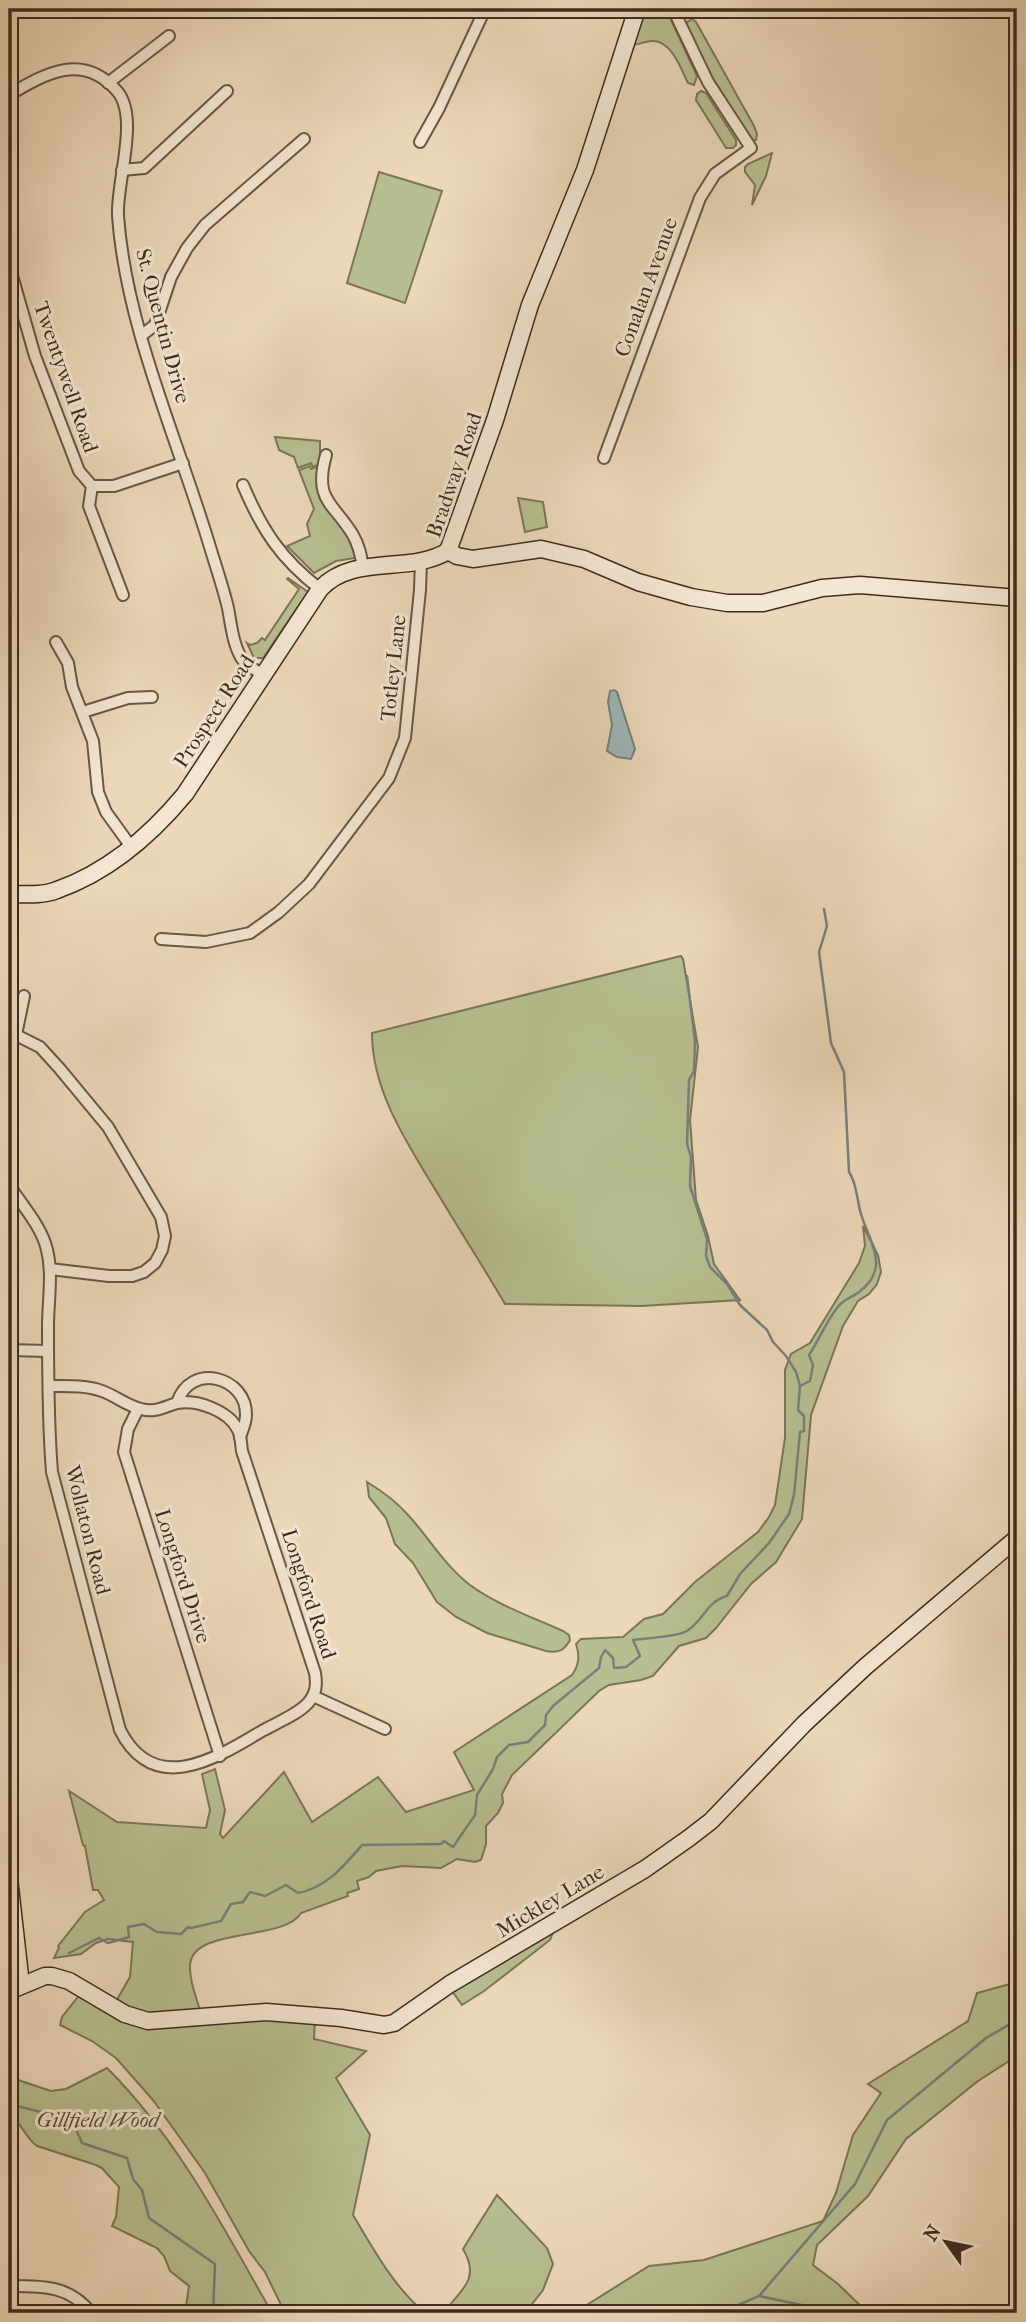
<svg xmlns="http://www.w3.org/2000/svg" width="1026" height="2322" viewBox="0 0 1026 2322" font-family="'IM FELL French Canon',serif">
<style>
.green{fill:#b7bf90;stroke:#7b7657;stroke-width:2}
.water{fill:#9cb8b9;stroke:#77807b;stroke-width:2}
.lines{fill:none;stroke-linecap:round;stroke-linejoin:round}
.stream{stroke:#77807b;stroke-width:2.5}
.street-casing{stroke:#6a5745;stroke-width:14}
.secondary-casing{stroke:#3f2c1e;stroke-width:19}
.street{stroke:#f3e6d2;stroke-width:10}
.secondary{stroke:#f3e6d2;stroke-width:16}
.labels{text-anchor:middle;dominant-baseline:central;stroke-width:6;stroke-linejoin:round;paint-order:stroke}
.street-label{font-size:21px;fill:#3f2c1e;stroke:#f3e6d2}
.park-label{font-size:21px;font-style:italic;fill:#574935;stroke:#f3e6d2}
</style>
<rect width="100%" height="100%" fill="#ecd8b9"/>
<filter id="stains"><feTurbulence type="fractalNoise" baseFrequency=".00286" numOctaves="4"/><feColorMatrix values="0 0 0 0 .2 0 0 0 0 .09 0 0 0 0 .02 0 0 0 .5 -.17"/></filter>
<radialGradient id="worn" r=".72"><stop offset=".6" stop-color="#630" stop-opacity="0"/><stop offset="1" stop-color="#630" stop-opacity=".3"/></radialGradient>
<!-- green -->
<g class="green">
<path d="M 644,9 L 666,9 L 697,76 L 694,85 L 688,83 C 681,69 672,42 654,41 C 646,40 640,45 632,45 Z"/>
<polygon points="692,19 696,22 754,126 757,134 756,140 751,140 712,77 685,26 686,23"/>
<polygon points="701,91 706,93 736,140 736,145 733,148 726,148 723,143 696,100 697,94"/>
<polygon points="772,153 766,176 752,205 755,185 745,172 745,167 748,164"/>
<polygon points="379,172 442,191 405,303 347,283"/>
<polygon points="275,437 320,441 320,464 313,467 311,463 298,468 294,457 279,450"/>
<polygon points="310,466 311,469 319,466 319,497 348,537 355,555 355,558 336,561 314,573 287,546 310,536 307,524 314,509 299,470"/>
<polygon points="518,498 543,502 547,527 525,532"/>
<polygon points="288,578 308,592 263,658 254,658 247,643 250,645 257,643 262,638 265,640 299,589 287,579"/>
<path d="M 681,956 L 683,959 L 698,1047 L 690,1120 L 696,1200 L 708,1236 L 714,1264 L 740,1300 L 641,1306 L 505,1304 C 484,1268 462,1234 441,1199 C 411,1149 372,1094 372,1033 Z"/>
<path d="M 863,1226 L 878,1255 L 881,1272 L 877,1284 L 869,1294 L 858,1301 L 843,1326 L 811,1415 L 802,1519 L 776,1562 L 751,1584 L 716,1628 L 706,1638 L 679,1646 L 653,1676 L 641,1680 L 609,1685 L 599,1691 L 512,1775 L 502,1794 L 503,1803 L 498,1813 L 486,1826 L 486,1844 L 481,1860 L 475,1862 L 457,1859 L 441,1868 L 402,1866 L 376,1871 L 369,1877 L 357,1881 L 359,1889 L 347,1893 L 348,1896 L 301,1913 C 284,1942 191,1926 190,1966 C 189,1981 197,1999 201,2014 L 153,2017 L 115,2003 L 130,1977 L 133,1942 L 108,1939 L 96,1943 L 81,1954 L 54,1958 L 59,1948 L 58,1946 L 85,1912 L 104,1900 L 98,1890 L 93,1890 L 85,1846 L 83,1845 L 69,1791 L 117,1822 L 206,1828 L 210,1810 L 202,1774 L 215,1769 L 225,1810 L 220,1834 L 223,1838 L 284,1772 L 312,1822 L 378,1777 L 406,1812 L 474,1790 L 454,1752 L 572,1675 C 579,1665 580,1656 576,1644 L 581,1639 L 623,1637 L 644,1619 L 663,1614 L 695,1582 L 758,1532 L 769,1517 L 775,1505 L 785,1438 L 785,1370 L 791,1354 L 810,1343 L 859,1263 L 865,1246 Z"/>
<path d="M 367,1482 C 382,1491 397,1502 409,1516 C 429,1538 446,1567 470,1585 C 497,1605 532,1617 563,1631 L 569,1635 L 570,1640 C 564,1651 558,1653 546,1651 L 487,1633 L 456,1617 L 437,1602 L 413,1563 L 395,1544 L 386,1518 L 369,1497 Z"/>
<polygon points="554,1930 550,1940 484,1991 462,2005 452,1991"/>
<polygon points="1017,1982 1017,2056 978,2081 906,2139 868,2196 817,2245 813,2265 838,2284 868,2313 574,2313 649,2266 704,2260 823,2221 836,2193 853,2135 881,2093 868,2084 968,2021 977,1993"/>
<path d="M 81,1993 L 122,2019 L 257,2017 L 315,2020 L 314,2039 L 366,2051 L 336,2078 L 370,2135 L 353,2215 C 374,2250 393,2286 425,2313 L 285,2313 L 265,2272 L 249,2251 L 205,2173 L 153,2100 L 116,2058 L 92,2041 L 60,2025 L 62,2017 Z"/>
<path d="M 107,2068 C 178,2139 223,2227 272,2313 L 185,2313 L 189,2286 L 170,2271 L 164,2256 L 157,2248 L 112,2226 L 116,2217 L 119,2187 L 102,2168 L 96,2165 L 37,2146 C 25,2138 22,2122 9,2116 L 9,2077 L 51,2091 L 66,2089 Z"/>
<path d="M 497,2195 L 547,2248 L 553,2264 L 543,2290 L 525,2313 L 443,2313 C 461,2290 481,2279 463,2249 Z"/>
</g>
<!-- water -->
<polygon class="water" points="614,690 617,692 635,749 631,759 617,757 607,751 612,725 608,702 610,691"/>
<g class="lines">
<!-- stream -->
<g class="stream">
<path d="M 800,1386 L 810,1381 L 813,1365 L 809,1355 C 819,1340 826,1322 837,1308 C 843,1299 852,1298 859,1292 C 891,1268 870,1243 861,1214 C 857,1201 857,1183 849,1172 L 844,1072 L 831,1043 L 819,952 L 827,926 L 824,909"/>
<path d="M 69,1953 L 99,1938 L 108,1943 L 129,1937 L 128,1927 L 144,1924 L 157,1932 L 181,1934 L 188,1927 L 191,1928 L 221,1921 L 231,1904 L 243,1902 L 250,1892 L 265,1896 L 286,1885 L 298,1893 C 326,1888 344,1866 362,1845 L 441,1844 L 444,1841 L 453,1847 L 475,1815 L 477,1795 L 493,1769 L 497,1757 L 509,1745 L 528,1742 L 545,1725 L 546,1715 L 553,1706 L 599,1668 L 601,1657 L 605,1650 L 613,1658 L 614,1668 L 626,1667 L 640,1656 L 633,1640 C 647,1638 677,1637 687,1631 C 704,1620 707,1601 727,1596 L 740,1574 L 769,1543 L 789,1514 L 794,1495 L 800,1432 L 804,1431 L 804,1416 L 798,1410 L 800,1386 L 796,1372 L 786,1356 L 773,1342 L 767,1330 L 740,1305 L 727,1284 L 710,1267 L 706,1256 L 707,1239 L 690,1186 L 691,1157 L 687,1144 L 689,1080 L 694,1071 L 695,1041 L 687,976"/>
<polyline points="9,2104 49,2114 70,2116 82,2143 127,2158 133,2179 142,2190 149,2218 215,2264 213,2313"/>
<polyline points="759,2296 855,2184 887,2120 986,2038 1017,2020"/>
<polyline points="720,2313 759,2296 811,2307 821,2313"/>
</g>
<defs>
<g id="street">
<polyline points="108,83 169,36"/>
<path d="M 9,95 C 46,73 83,52 117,91 C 140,117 116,183 118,216 C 126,327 178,440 210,547 C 216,567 223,587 228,608 C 231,624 233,645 242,659 C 247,666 256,670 263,675"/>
<polyline points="420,142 439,108 485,9"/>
<polyline points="122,170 144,168 227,91"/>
<polyline points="9,265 35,356 79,471 92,486 114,486 183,463"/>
<polyline points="142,335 155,325 171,277 187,248 205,225 304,139"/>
<path d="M 326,455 C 313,501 334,503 353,535 C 359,545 361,556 363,567"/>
<polyline points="604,458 700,198 715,174 751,148 708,82 673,9"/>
<path d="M 243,485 C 262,530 281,559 320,589"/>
<polyline points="92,486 89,506 123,595"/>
<polyline points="9,551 12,556"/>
<polyline points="56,642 68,663 72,687 93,741 98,792 106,812 132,848"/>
<polyline points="83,712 128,698 152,697"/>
<polyline points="161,939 206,942 250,933 279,912 309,884 389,778 405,738 420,590 421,560"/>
<polyline points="16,1035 24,996"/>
<polyline points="9,1036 16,1035 40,1047 60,1069 108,1127 161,1217 165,1236 162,1250 155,1263 144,1272 132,1276 109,1276 50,1269"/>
<path d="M 9,1185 C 22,1205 42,1227 47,1250 C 53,1274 48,1302 48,1326 C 48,1375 48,1424 52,1472 L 120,1730 C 154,1797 215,1759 262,1731 C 276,1723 297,1715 308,1703 C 316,1694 317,1685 315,1673 L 242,1451 C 241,1444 241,1436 238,1430 C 229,1411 197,1399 177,1403 C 164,1407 155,1413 141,1409 C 127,1406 116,1396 102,1391 C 86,1385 66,1386 49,1386"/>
<polyline points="9,1350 48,1351"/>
<path d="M 177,1403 C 190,1361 247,1377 246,1415 C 246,1423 242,1431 240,1437"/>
<polyline points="138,1409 128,1429 124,1452 220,1756"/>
<polyline points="313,1696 385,1729"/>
<polyline points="9,2224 11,2240 10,2313"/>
<path d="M 9,2286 C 41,2286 70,2285 91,2313"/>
</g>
<g id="secondary">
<polyline points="448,551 457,556 473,559 541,549 584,559 638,582 691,597 727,603 763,603 822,588 860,585 1017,598"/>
<polyline points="448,551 495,420 530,305 585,170 637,9"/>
<path d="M 9,894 C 24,894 42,896 57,890 C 108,872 151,835 185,794 L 320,589 C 354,553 409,575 448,551"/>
<polyline points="9,1878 21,1985"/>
<polyline points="9,1991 45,1976 52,1976 69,1981 125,2014 148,2021 266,2012 341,2018 384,2025 394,2023 450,1984 645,1869 689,1838 711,1821 804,1724 865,1667 1017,1538"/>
</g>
</defs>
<!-- street casing -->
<use href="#street" class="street-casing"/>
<!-- secondary casing -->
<use href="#secondary" class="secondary-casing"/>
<!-- street -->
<use href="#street" class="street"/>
<!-- secondary -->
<use href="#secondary" class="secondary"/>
</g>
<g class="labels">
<!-- street labels -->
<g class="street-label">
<text transform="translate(646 287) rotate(-70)">Conalan Avenue</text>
<text transform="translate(163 326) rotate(75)">St. Quentin Drive</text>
<text transform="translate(66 377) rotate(71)">Twentywell Road</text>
<text transform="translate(454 475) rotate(-71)">Bradway Road</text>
<text transform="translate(393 668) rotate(-84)">Totley Lane</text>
<text transform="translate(214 711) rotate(-57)">Prospect Road</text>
<text transform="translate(88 1530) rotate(76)">Wollaton Road</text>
<text transform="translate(183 1576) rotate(72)">Longford Drive</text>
<text transform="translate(309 1594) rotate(72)">Longford Road</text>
<text transform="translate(550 1901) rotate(-31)">Mickley Lane</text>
</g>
<!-- park labels -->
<g class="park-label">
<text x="98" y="2120">Gillfield Wood</text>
</g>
</g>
<!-- margin -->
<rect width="1026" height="2322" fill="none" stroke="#ecd8b9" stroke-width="35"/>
<rect x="10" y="10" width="1005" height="2301" fill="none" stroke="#3f2c1e" stroke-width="3.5"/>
<rect x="18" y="18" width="991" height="2287" fill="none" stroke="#3f2c1e" stroke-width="2"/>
<!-- north arrow -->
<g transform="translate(946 2242) rotate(303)" stroke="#f3e6d2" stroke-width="5" paint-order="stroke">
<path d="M0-5L12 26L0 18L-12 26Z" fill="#3f2c1e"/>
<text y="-10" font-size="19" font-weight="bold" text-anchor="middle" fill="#3f2c1e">N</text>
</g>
<rect width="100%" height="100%" filter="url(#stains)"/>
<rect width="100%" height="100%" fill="url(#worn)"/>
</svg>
